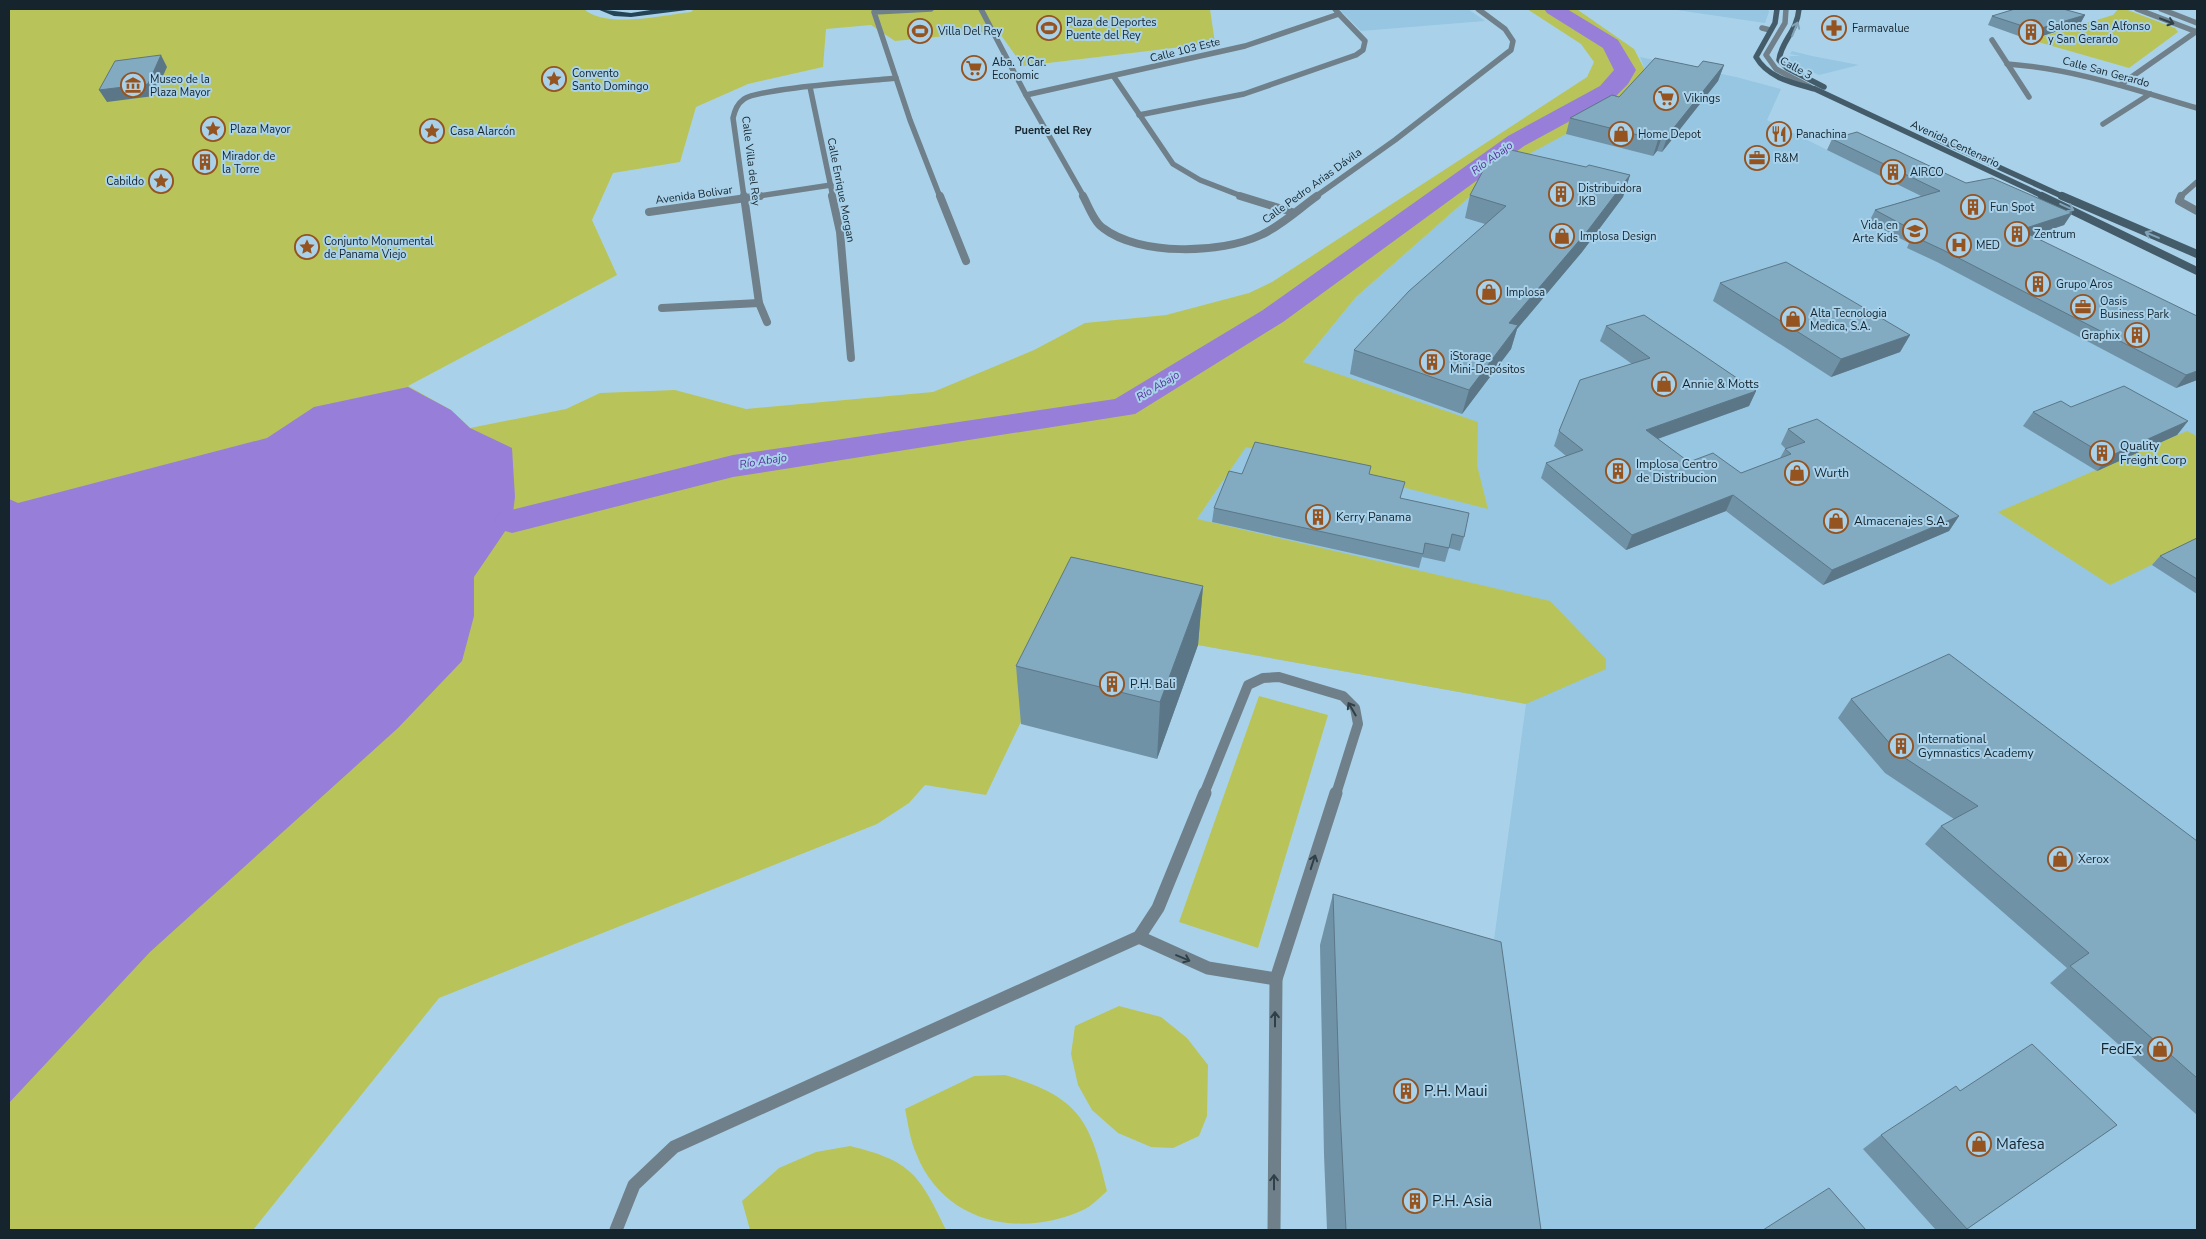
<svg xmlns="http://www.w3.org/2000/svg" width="2206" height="1239" viewBox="0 0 2206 1239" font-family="'Nunito Sans',sans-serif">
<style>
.built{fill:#96c6e2}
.green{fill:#b8c459}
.water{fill:#967ed9}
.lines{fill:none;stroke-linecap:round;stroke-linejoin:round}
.river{fill:#967ed9;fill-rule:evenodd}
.minor-far3{stroke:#6f808a;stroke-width:5.5}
.minor-far2{stroke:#6f808a;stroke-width:8}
.minor-far1{stroke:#6f808a;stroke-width:10}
.minor{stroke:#6f808a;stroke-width:13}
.secondary-far1{stroke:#445c6a;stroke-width:5.5}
.secondary{stroke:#445c6a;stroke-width:8}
.primary{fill:#244354;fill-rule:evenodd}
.wall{fill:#7092a6}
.shaded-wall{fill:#5b7787}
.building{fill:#82aac1;stroke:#5b7787}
.oneway{stroke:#304049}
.oneway2{stroke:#81a3b7}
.labels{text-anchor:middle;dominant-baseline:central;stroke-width:4;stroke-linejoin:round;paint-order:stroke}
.far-poi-label{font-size:11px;fill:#15242d;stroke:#a9d2ea;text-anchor:start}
.far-street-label{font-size:11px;fill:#15242d;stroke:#a9d2ea}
.far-neighbourhood-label{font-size:11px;font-weight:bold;fill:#15242d;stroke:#a9d2ea}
.far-water-label{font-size:11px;font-style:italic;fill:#56309b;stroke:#a9d2ea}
.poi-label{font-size:12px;fill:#15242d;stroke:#a9d2ea;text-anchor:start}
.near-poi-label{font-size:15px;fill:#15242d;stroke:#a9d2ea;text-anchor:start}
</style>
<rect width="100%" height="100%" fill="#a9d2ea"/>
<!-- built -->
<g class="built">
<polygon points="1339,9 1468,9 1485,21 1361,31"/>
<polygon points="1670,9 1768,9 1769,12 1765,23"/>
<polygon points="1792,51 1812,56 1859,65 1819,75 1787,61 1790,56 1800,56 1790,54"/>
<polygon points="1640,57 1736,77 1781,89 1767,120 2197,333 2197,1230 1507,1230 1482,1028 1526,704 1198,645 1168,562 1303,362 1356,297 1482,186 1520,159 1565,133 1646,72"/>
</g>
<!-- green -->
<g class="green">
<path d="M 9,9 L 584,9 C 605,29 664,15 691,12 L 694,9 L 1210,9 L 1215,43 L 1023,66 L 998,31 L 895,41 L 871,25 L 826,29 L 823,67 L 748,84 L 696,107 L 680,162 L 613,173 L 592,220 L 617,275 L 408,386 L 451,410 L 470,428 L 566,409 L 600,393 L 675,390 L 746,409 L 933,392 L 1034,350 L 1085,323 L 1166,315 L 1249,293 L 1272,282 L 1587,77 L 1594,62 L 1581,44 L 1527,9 L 1578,10 L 1634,49 L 1646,72 L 1614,108 L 1520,159 L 1482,186 L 1356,297 L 1303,362 L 1478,422 L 1477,465 L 1488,509 L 1246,447 L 1197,519 L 1550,601 L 1606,659 L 1606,669 L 1526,704 L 1198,645 L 1072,615 L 986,795 L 925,785 L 909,803 L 877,824 L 439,998 L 253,1230 L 9,1230 Z"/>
<polygon points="2118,9 2125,9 2175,28 2178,32 2129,68 2031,40 2113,15"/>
<polygon points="2187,431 2197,436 2197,543 2110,585 1998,512"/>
<polygon points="1259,696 1328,715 1258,948 1179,922"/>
<polygon points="1119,1006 1161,1017 1187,1038 1208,1065 1207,1116 1199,1136 1173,1148 1151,1147 1118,1133 1092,1110 1078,1085 1071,1054 1075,1026"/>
<path d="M 1005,1075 C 1079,1097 1090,1119 1107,1191 C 1100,1197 1092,1206 1083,1210 C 1020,1239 943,1223 916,1153 C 910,1140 908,1123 905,1109 L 974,1076 Z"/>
<path d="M 850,1146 C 912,1161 919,1175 946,1230 L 750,1230 L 742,1201 L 779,1168 L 816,1152 Z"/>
</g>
<!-- water -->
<polygon class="water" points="408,387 451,410 470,428 512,448 515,497 512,521 474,577 474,616 462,661 398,728 150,952 9,1103 9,499 18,503 267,438 314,407"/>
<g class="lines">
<!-- river -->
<polygon class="river" points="1544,9 1567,9 1618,40 1636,70 1628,84 1616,96 1524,146 1283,322 1135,414 733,477 512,533 499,529 494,521 499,513 733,455 1115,399 1263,310 1508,136 1600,86 1614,70 1603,48 1547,13"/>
<!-- minor-far3 -->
<g class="minor-far3">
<polyline points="931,9 874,12 910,120 940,197"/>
<polyline points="981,9 1026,95 1084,197"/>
<polyline points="1786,9 1785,23 1766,55 1776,69 1810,87"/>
<polyline points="2137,9 2197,32"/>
<polyline points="2161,9 2197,23"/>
<polyline points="1762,28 1770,30"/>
<polyline points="1992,40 2029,97"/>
<path d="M 2007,64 C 2075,69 2132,89 2197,108"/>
<polyline points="1114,77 1173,164 1200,180 1244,197"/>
<polyline points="2120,85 2197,31"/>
<polyline points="810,87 833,197"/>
<polyline points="1026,95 1245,46 1339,14 1335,9"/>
<polyline points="1139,115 1244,94 1356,55 1363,50 1365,41 1339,14"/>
<polyline points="2103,124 2150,94"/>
<path d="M 744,197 L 733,118 C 735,110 737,104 744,99 C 760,88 870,81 896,78"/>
<polyline points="752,197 831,185"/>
<polyline points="1315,197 1395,140 1511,50 1513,41 1505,29 1478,9"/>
<polyline points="2180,197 2197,182"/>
</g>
<!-- minor-far2 -->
<g class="minor-far2">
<polyline points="744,196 759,303 767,322"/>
<polyline points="832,196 840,232 851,358"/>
<polyline points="940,196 966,261"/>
<path d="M 1083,196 C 1088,205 1094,222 1103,228 C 1139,256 1221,254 1261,235 C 1281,226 1300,208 1317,196"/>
<polyline points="1240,196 1292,212"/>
<polyline points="2181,196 2179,201 2197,211"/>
<polyline points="649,212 760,196"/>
<polyline points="662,308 759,303"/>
</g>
<!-- minor-far1 -->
<polyline class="minor-far1" points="1204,794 1248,685 1263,678 1279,677 1343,696 1355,708 1358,724 1336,794"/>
<!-- minor -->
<g class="minor">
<polyline points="1139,937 1208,968 1276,979"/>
<polyline points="616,1230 634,1185 674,1147 1139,937 1158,908 1205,793"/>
<polyline points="1274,1230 1276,979 1336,793"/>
</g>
<!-- secondary-far1 -->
<g class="secondary-far1">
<path d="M 1777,9 L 1775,23 L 1756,57 C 1768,78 1793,83 1815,89 L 2045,197"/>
<path d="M 1799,9 C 1797,32 1781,41 1779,60 L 1787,68 L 1824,87"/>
<polyline points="1935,138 2064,197"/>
</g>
<!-- secondary -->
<g class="secondary">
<polyline points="2042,196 2197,271"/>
<polyline points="2062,196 2197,254"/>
</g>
<!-- primary -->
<polygon class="primary" points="597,9 631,13 657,9 695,9 631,17 614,16"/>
</g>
<!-- wall -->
<g class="wall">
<polygon points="2085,15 2080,24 2030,40 1988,25 1992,16"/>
<polygon points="1724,65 1718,81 1662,152 1657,151 1653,156 1566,134 1570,118 1619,97 1698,67"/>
<polygon points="1832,139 1966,183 2072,213 2064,225 2032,236 2197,380 2176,388 1937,262 1907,248 1909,243 1869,222 1875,210 1921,196 1827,150"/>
<polygon points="1586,167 1630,175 1623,197 1582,252 1517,329 1511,349 1462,414 1350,374 1354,350 1485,224 1465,218 1470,195"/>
<polygon points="1720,283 1910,335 1900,352 1831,377 1713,301"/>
<polygon points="1606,326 1756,391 1749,406 1658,439 1689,462 1741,473 1780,458 1785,449 1786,449 1781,444 1788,429 1959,516 1949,531 1823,585 1726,511 1626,550 1541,478 1546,463 1566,456 1554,446 1559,431 1632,364 1600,341"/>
<polygon points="2033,412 2188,421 2177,435 2097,471 2023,426"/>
<polygon points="1242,474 1370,475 1401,498 1464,537 1460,551 1449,548 1445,562 1422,557 1419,568 1212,522 1214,508"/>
<polygon points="2197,538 2197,594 2152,565 2160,556"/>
<polygon points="1203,586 1198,645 1157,759 1021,724 1016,666"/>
<polygon points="1851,699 2197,841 2197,1115 2050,983 2067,968 1925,844 1941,826 1954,819 1885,773 1838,718"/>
<polygon points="1333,894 1541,1230 1327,1230 1324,1155 1320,945"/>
<polygon points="1960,1091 2117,1125 1965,1230 1936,1230 1863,1149 1881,1135"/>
</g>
<!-- shaded-wall -->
<g class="shaded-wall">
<polygon points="2085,15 2080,24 2030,40 2035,30"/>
<polygon points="161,55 167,67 154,96 107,102 99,90"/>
<polygon points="1724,65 1718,81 1662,152 1668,135"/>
<polygon points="1663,134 1657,151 1653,156 1658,140"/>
<polygon points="1630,175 1623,197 1582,252 1517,329 1511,349 1462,414 1469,390 1509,323"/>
<polygon points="2072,213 2064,225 2013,242 2020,230"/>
<polygon points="1910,335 1900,352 1831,377 1841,359"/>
<polygon points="2197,371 2197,380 2176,388 2186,375"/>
<polygon points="1756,391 1749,406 1640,445 1646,430"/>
<polygon points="2188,421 2177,435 2097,471 2108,457"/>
<polygon points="1733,495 1726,511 1626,550 1632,535"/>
<polygon points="1959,516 1949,531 1823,585 1832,570"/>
<polygon points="1203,586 1198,645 1157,759 1160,702"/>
</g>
<!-- building -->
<g class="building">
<polygon points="2015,9 2063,9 2085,15 2035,30 1992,16"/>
<polygon points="161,55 148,84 99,90 115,61"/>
<polygon points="1655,58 1698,67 1703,61 1724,65 1668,135 1663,134 1658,140 1570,118 1612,95 1619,97"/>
<polygon points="1857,132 1966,183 1992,178 2072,213 2020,230 2197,316 2197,371 2186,375 1943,250 1913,236 1920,234 1875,210 1940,191 1832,139"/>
<polygon points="1511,150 1586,167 1589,165 1630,175 1589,229 1509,323 1518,325 1469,390 1354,350 1409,291 1506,206 1470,195 1485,167"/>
<polygon points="1786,262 1910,335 1841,359 1720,283"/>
<polygon points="1644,315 1756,391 1646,430 1689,462 1713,453 1741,473 1791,454 1785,449 1805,442 1788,429 1817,419 1959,516 1832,570 1733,495 1632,535 1546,463 1583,450 1559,431 1580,380 1650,358 1606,326"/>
<polygon points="2124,386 2188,421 2108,457 2033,412 2061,401 2071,407"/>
<polygon points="1255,442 1371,466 1369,474 1405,482 1400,498 1469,513 1464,537 1452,534 1449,548 1425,543 1423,554 1214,508 1229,471 1242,474"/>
<polygon points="2197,538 2197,579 2160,556"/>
<polygon points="1071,557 1203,586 1160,702 1016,666"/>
<polygon points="1949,654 2197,841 2197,1078 2070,966 2089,953 1941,826 1978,806 1899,754 1851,699"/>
<polygon points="1333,894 1501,942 1541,1230 1346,1230 1340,1111"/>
<polygon points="2032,1044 2117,1125 1967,1229 1881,1135 1956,1086 1960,1091"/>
<polygon points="1829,1188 1866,1230 1763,1230"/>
</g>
<!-- one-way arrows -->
<defs><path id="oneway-shaft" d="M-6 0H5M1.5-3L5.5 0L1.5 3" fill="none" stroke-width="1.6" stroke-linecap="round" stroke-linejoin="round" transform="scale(1.25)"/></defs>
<g class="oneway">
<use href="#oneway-shaft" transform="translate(2167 21) rotate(21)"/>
<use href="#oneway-shaft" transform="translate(1352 709) rotate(-120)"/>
<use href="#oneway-shaft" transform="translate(1313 862) rotate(-72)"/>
<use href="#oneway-shaft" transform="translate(1183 958) rotate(23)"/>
<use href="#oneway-shaft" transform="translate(1275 1019) rotate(-90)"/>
<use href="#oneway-shaft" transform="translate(1274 1182) rotate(-90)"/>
</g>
<g class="oneway2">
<use href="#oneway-shaft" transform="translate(1795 29) rotate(-68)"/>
<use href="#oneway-shaft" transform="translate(2067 207) rotate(25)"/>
<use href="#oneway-shaft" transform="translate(2152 235) rotate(-157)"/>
</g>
<!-- icons -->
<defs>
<symbol id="stadium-ring" viewBox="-11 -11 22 22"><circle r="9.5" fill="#a9d2ea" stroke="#955320" stroke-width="1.5"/><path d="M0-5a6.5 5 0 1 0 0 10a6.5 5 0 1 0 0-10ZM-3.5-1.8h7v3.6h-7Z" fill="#955320"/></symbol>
<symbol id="pharmacy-ring" viewBox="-11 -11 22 22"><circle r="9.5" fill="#a9d2ea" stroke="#955320" stroke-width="1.5"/><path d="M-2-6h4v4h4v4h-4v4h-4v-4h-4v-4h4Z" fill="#955320"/></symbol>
<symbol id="building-ring" viewBox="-11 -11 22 22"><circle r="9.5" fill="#a9d2ea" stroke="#955320" stroke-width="1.5"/><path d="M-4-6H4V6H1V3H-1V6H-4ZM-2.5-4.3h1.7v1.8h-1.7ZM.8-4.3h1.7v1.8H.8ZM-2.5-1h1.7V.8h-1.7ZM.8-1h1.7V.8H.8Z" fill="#955320"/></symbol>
<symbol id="supermarket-ring" viewBox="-11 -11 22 22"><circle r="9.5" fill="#a9d2ea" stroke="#955320" stroke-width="1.5"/><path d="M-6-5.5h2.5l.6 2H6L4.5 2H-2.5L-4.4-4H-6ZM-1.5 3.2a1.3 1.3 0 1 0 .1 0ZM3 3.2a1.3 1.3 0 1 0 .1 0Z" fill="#955320"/></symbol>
<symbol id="sight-ring" viewBox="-11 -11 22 22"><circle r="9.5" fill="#a9d2ea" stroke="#955320" stroke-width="1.5"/><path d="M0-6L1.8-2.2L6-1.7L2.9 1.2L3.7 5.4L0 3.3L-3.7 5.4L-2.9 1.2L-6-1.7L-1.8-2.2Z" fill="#955320"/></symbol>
<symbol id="museum-ring" viewBox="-11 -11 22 22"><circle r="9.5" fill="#a9d2ea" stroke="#955320" stroke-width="1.5"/><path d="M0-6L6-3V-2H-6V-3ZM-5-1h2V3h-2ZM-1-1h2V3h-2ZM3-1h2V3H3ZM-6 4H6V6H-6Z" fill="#955320"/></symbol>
<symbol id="shop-ring" viewBox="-11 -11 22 22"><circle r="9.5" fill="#a9d2ea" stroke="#955320" stroke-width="1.5"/><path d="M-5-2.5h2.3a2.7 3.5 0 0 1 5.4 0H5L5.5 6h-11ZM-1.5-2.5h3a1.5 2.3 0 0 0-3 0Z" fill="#955320"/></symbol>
<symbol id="restaurant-ring" viewBox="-11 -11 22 22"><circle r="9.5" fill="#a9d2ea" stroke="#955320" stroke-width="1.5"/><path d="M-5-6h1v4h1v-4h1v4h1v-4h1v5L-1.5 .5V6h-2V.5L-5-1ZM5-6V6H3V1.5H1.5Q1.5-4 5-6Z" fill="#955320"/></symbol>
<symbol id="office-ring" viewBox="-11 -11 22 22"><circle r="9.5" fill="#a9d2ea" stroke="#955320" stroke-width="1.5"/><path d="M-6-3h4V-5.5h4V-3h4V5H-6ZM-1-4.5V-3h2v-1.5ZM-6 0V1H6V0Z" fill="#955320"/></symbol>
<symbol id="school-ring" viewBox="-11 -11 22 22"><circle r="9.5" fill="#a9d2ea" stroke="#955320" stroke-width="1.5"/><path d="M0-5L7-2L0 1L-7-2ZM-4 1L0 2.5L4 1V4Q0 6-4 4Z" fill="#955320"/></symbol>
<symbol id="hospital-ring" viewBox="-11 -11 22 22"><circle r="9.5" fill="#a9d2ea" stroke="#955320" stroke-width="1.5"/><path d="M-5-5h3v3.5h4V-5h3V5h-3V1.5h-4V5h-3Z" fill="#955320"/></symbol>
</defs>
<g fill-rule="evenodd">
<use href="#stadium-ring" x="1035" y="14" width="28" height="28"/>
<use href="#pharmacy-ring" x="1820" y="14" width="28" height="28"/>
<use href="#stadium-ring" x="906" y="17" width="28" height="28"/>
<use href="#building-ring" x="2017" y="18" width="28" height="28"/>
<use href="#supermarket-ring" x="960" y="54" width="28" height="28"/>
<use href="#sight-ring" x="540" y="65" width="28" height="28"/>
<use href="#museum-ring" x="119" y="71" width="28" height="28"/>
<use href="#supermarket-ring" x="1652" y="84" width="28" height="28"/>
<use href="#sight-ring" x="199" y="115" width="28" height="28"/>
<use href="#sight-ring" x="418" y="117" width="28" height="28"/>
<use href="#shop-ring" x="1607" y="120" width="28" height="28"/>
<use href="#restaurant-ring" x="1765" y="120" width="28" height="28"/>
<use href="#office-ring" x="1743" y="144" width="28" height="28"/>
<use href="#building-ring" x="191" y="148" width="28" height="28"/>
<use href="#building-ring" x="1879" y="158" width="28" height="28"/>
<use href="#sight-ring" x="147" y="167" width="28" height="28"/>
<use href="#building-ring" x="1547" y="180" width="28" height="28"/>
<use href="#building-ring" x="1959" y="193" width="28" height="28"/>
<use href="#school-ring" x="1901" y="217" width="28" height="28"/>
<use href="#building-ring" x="2003" y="220" width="28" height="28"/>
<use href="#shop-ring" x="1548" y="222" width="28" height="28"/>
<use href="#hospital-ring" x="1945" y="231" width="28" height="28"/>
<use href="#sight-ring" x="293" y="233" width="28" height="28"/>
<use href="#building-ring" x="2024" y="270" width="28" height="28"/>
<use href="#shop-ring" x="1475" y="278" width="28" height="28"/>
<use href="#office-ring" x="2069" y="293" width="28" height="28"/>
<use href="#shop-ring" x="1779" y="305" width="28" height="28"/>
<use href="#building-ring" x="2123" y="321" width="28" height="28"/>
<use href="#building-ring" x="1418" y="348" width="28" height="28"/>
<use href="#shop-ring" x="1650" y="370" width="28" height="28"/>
<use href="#building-ring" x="2088" y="439" width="28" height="28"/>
<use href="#building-ring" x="1604" y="457" width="28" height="28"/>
<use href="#shop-ring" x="1783" y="459" width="28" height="28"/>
<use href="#building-ring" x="1304" y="503" width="28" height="28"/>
<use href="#shop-ring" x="1822" y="507" width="28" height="28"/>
<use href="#building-ring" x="1098" y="670" width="28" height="28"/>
<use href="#building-ring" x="1887" y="732" width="28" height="28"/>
<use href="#shop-ring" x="2046" y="845" width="28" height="28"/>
<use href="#shop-ring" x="2146" y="1035" width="28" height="28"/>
<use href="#building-ring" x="1392" y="1077" width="28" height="28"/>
<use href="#shop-ring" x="1965" y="1130" width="28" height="28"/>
<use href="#building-ring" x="1401" y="1187" width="28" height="28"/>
</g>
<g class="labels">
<!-- far-poi labels -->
<g class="far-poi-label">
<text x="1066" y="22">Plaza de Deportes<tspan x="1066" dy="13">Puente del Rey</tspan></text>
<text x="2048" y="26">Salones San Alfonso<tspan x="2048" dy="13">y San Gerardo</tspan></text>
<text x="1852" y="28">Farmavalue</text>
<text x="938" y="31">Villa Del Rey</text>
<text x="992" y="62">Aba. Y Car.<tspan x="992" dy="13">Economic</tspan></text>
<text x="572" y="73">Convento<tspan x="572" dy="13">Santo Domingo</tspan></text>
<text x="150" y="79">Museo de la<tspan x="150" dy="13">Plaza Mayor</tspan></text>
<text x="1684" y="98">Vikings</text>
<text x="230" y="129">Plaza Mayor</text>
<text x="450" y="131">Casa Alarcón</text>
<text x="1638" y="134">Home Depot</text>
<text x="1796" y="134">Panachina</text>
<text x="222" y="156">Mirador de<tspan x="222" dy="13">la Torre</tspan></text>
<text x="1774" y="158">R&amp;M</text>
<text x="1910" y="172">AIRCO</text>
<text x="144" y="181" text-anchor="end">Cabildo</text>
<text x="1578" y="188">Distribuidora<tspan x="1578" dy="13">JKB</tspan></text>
<text x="1990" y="207">Fun Spot</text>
<text x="1898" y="225" text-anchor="end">Vida en<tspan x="1898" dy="13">Arte Kids</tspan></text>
<text x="2034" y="234">Zentrum</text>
<text x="1580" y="236">Implosa Design</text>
<text x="324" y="241">Conjunto Monumental<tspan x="324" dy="13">de Panama Viejo</tspan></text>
<text x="1976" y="245">MED</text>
<text x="2056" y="284">Grupo Aros</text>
<text x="1506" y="292">Implosa</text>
<text x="2100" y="301">Oasis<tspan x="2100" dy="13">Business Park</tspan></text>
<text x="1810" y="313">Alta Tecnologia<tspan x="1810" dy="13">Medica, S.A.</tspan></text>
<text x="2120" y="335" text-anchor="end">Graphix</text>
<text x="1450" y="356">iStorage<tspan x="1450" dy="13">Mini-Depósitos</tspan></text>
</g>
<!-- far-street labels -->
<g class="far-street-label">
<text transform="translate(1185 50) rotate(-14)">Calle 103 Este</text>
<text transform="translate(1796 68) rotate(29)">Calle 3</text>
<text transform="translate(2106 72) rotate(15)">Calle San Gerardo</text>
<text transform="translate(1955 144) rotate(25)">Avenida Centenario</text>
<text transform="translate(751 161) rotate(83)">Calle Villa del Rey</text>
<text transform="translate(1312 186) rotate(-36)">Calle Pedro Arias Dávila</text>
<text transform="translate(841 190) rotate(79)">Calle Enrique Morgan</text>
<text transform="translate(694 195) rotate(-8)">Avenida Bolivar</text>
</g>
<!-- far-neighbourhood labels -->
<g class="far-neighbourhood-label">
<text x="1053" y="130">Puente del Rey</text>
</g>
<!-- far-water labels -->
<g class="far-water-label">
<text transform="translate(1492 158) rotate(-36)">Río Abajo</text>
<text transform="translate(1158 386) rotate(-31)">Río Abajo</text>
<text transform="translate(763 461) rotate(-9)">Río Abajo</text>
</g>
<!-- poi labels -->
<g class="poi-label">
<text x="1682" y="384">Annie &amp; Motts</text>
<text x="2120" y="446">Quality<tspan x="2120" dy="14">Freight Corp</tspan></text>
<text x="1636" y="464">Implosa Centro<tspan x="1636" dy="14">de Distribucion</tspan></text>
<text x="1814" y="473">Wurth</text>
<text x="1336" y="517">Kerry Panama</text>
<text x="1854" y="521">Almacenajes S.A.</text>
<text x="1130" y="684">P.H. Bali</text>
<text x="1918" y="739">International<tspan x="1918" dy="14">Gymnastics Academy</tspan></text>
<text x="2078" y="859">Xerox</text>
</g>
<!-- near-poi labels -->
<g class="near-poi-label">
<text x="2142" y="1049" text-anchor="end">FedEx</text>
<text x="1424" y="1091">P.H. Maui</text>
<text x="1996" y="1144">Mafesa</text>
<text x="1432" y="1201">P.H. Asia</text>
</g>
</g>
<!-- border -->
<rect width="2206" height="1239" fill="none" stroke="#15242d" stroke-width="20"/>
</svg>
